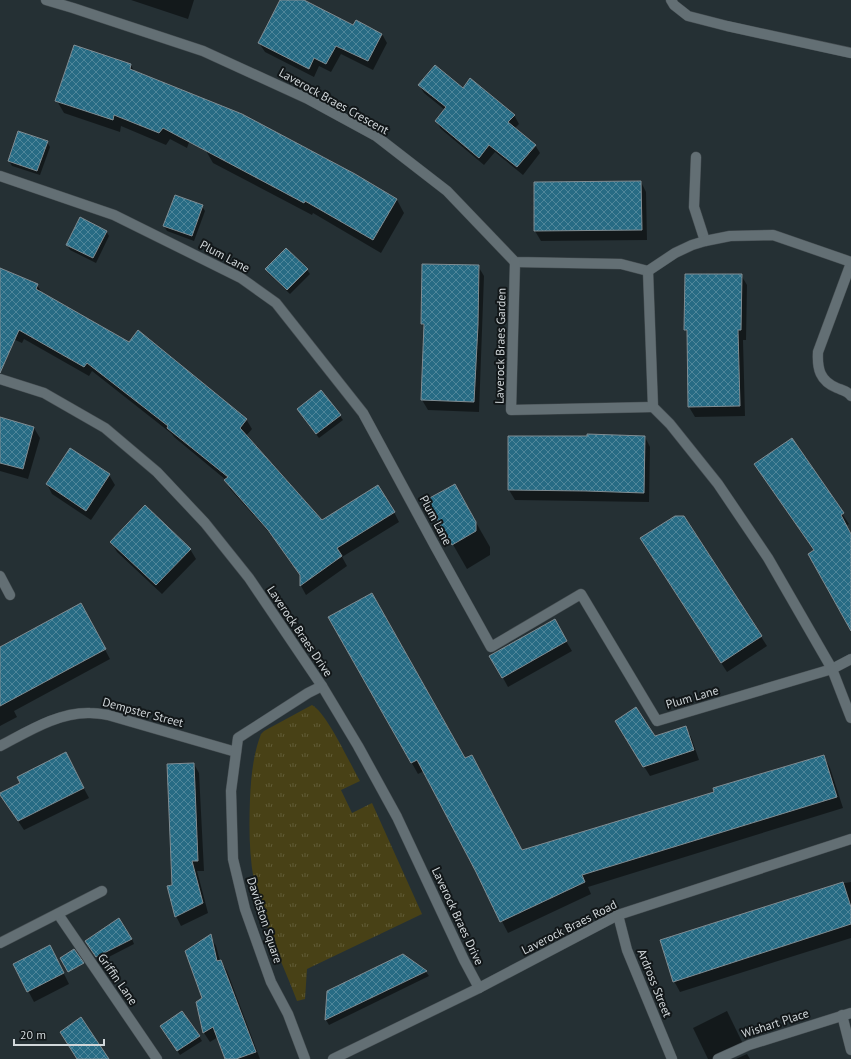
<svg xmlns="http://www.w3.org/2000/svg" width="851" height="1059" viewBox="0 0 851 1059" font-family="'PT Sans',sans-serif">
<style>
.grass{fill:url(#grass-tufts)}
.shadow{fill:#0007}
.building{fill:url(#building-cross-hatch);stroke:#808c92}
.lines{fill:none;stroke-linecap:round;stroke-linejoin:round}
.lane-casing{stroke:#454d51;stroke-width:11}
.street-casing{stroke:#454d51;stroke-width:11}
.lane{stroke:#636f74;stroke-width:10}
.street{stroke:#636f74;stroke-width:10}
.labels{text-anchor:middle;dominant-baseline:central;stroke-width:4;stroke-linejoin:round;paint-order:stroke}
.street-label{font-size:12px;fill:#d1d7da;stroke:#121719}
</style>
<defs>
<pattern id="grass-tufts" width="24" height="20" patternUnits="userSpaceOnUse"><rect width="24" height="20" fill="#484116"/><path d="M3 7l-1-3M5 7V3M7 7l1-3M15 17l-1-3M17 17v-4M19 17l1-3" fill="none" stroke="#615c37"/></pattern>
<pattern id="building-cross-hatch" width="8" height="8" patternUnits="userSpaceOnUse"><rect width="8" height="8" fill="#276b84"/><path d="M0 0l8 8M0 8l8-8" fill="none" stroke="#4f869a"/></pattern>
</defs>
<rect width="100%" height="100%" fill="#253034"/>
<!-- grass -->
<path class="grass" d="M 312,705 C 327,713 350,764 360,781 L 341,790 L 352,813 L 372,803 L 422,914 L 307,969 L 305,999 L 297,1001 C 282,961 262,923 254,881 C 249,854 249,827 250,799 C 251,777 253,755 261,734 L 264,731 Z"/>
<!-- shadow -->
<g class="shadow">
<polygon points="131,0 194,0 188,19"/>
<polygon points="281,0 301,0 354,27 382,34 387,43 373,70 341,54 331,72 319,66 314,77 265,52 259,43"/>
<polygon points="131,65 134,71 201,108 187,148 170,139 166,145 121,126 120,132 64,113 57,101"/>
<polygon points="419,85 463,89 514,115 519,124 514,129 535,145 540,153 523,175 495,152 484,165 441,129 436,121 445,110 424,93"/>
<polygon points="47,142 50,147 40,175 12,166 9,161"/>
<polygon points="205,149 355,175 397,200 404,213 381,253 313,213 312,215 213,163"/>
<polygon points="641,182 646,192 647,240 541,241 535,231 535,183"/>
<polygon points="202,206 205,211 194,241 167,231 164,226"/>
<polygon points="106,231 109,236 96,263 70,250 67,245"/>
<polygon points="478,266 484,276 479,412 428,410 422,400 425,329 422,324"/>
<polygon points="0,269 37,285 43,295 246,419 252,429 246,436 322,521 394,512 399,522 342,557 347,566 306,595 301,586 301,577 275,539 231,490 225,481 226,480 174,437 172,434 92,371 89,376 24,339 22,343 13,339 0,339"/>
<polygon points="267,270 307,270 310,274 290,294 269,274"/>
<polygon points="741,275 747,285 746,340 743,340 745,416 695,417 689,407 688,333 685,329"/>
<polygon points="301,414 340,416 343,420 319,438"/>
<polygon points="0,418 34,428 40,438 28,479 0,471"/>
<polygon points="645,437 650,447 649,502 515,500 509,490"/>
<polygon points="791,439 849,524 846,526 851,535 851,629 815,551 761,474"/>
<polygon points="109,475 115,485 91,520 52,494 47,484"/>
<polygon points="455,486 490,547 490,555 467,569 428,501"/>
<polygon points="684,517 767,646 727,672 647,549"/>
<polygon points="111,542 190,549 196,559 162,594 117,552"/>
<polygon points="86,614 110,659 14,711 17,717 0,726 0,654"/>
<polygon points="330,618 465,759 522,851 715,792 824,756 830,768 843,808 588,887 591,894 508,933 424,771 418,774"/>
<polygon points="554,621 572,651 508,687 491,656"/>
<polygon points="685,727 691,737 699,760 650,776 622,731 655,738"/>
<polygon points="71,764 89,798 24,830 6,803"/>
<polygon points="194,764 199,773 204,871 197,871 208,913 181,926 176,916"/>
<polygon points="851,882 851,938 680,992 674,981 839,884"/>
<polygon points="210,936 216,946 220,961 221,961 227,971 260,1059 227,1059 218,1037 210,1042 204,1033 197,1002 204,998"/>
<polygon points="132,939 134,944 99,962 86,942"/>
<polygon points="403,955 426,972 429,976 329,1025 326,1020 328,991"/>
<polygon points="55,956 69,984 34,1002 14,964"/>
<polygon points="727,1011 746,1050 727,1059 708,1059 693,1028"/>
<polygon points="164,1031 199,1036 202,1041 180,1055"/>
<polygon points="747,1054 750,1059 736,1059"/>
</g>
<!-- building -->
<g class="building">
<polygon points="280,0 304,0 353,25 356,20 382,34 368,61 336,46 326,64 314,58 309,69 258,43"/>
<polygon points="74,45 131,64 130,69 242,114 355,174 397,199 373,240 305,201 304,203 163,128 159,133 114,115 113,120 55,101"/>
<polygon points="435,65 463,88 470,78 515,115 508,122 536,145 517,167 489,145 479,158 435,121 446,107 418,85"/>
<polygon points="18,131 48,141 37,171 8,161"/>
<polygon points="641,181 642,230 534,231 534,182"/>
<polygon points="175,195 203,205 192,236 163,226"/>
<polygon points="80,217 107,231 93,258 66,245"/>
<polygon points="286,248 308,269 287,290 265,269"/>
<polygon points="422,264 479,265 478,325 474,402 421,400 424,324 421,324"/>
<polygon points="0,268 38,284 36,289 129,342 138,330 247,419 240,428 322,520 378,485 395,512 337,548 342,556 300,586 300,575 268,530 224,480 228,477 167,428 168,426 87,363 84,367 19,330 0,373"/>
<polygon points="685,274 742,274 741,330 738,330 740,406 688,407 687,330 684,330"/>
<polygon points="321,390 341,415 316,434 297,409"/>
<polygon points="0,417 34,427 23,469 0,463"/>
<polygon points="587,434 645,436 644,493 586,491 508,490 508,436 587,436"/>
<polygon points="792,438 844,513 841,515 851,534 851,631 808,554 814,550 754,464"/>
<polygon points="70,448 110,474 86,511 46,484"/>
<polygon points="455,484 476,522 476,531 452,545 426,500"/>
<polygon points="145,505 191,549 156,585 110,542"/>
<polygon points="675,516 684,516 762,636 721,663 640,538"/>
<polygon points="372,593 465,758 472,755 522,850 714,792 713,788 824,755 837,797 582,875 585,882 500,922 476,872 417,760 411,763 328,617"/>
<polygon points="81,603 106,649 0,706 0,647"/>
<polygon points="555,619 567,641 502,678 489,656"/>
<polygon points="636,707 655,736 686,726 694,750 643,767 615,721"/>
<polygon points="66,752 84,788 18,821 0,795 0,793 20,783 17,777"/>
<polygon points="194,763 198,861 192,861 203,903 175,917 167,886 172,885 167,764"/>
<polygon points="843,882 851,907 851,924 673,982 660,940"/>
<polygon points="119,918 132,939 96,957 85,941"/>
<polygon points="211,934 217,961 221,960 256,1052 236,1059 225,1059 213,1027 203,1033 196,1002 202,998 185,951"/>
<polygon points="50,945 64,973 27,992 13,964"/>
<polygon points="74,949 84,963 68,972 60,958"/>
<polygon points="403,954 427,971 325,1020 327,991"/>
<polygon points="182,1011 200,1036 177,1051 160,1026"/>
<polygon points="81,1017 109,1059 77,1059 60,1032"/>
</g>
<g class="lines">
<defs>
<g id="lane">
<polyline points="671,0 674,5 688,16 727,26 851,53"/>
<polyline points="696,157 694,207 705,241"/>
</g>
<g id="street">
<polyline points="46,0 73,8 203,51 308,99 376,136 447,191 515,262 621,264 648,271"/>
<polyline points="0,176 114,215 241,278 276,303 363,413 435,546 491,647 581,594 657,721 832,669 851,659"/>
<polyline points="515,262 511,410 653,407"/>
<path d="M 851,263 L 818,352 C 817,369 820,381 837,388 C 842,390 848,391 851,396"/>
<polyline points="648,271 653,407 670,424 718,484 768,558 832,669 851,718"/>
<polyline points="648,271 675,253 692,245 705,241 730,236 773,235 851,262"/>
<polyline points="0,379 44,393 105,428 157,472 205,523 249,578 322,686 358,746 397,817 464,960 479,988"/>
<polyline points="0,576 10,595"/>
<path d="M 0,746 C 27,732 58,712 90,713 C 96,713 102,714 108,715 L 236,752"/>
<polyline points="58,914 157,1059"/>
<polyline points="618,915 627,950 672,1059"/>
<polyline points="0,943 102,891"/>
<polyline points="842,1015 851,1050"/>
<polyline points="305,1059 288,1014 271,982 245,909 233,859 231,791 238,738 308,693 322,686"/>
<polyline points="333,1059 479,988 618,915 851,839"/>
<polyline points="718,1059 749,1045 851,1013"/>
</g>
</defs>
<!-- lane casing -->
<use href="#lane" class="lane-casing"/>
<!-- street casing -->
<use href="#street" class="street-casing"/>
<!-- lane -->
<use href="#lane" class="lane"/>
<!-- street -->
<use href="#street" class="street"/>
</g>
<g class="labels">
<!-- street labels -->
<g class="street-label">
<text transform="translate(334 101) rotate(29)">Laverock Braes Crescent</text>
<text transform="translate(225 256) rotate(28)">Plum Lane</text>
<text transform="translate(500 346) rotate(-89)">Laverock Braes Garden</text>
<text transform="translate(436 520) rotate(62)">Plum Lane</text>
<text transform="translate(300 631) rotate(56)">Laverock Braes Drive</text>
<text transform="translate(692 697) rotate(-16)">Plum Lane</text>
<text transform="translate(143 712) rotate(15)">Dempster Street</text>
<text transform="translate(458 916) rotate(65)">Laverock Braes Drive</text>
<text transform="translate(265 920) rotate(72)">Davidston Square</text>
<text transform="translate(569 927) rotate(-27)">Laverock Braes Road</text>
<text transform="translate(118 979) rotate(55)">Griffin Lane</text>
<text transform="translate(655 983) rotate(68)">Ardross Street</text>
<text transform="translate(775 1023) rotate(-18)">Wishart Place</text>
</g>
</g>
<!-- scale -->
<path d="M14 1039v6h90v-6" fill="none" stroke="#d1d7da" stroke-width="2"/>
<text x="20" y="1039" font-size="12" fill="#d1d7da" stroke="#121719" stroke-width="3" paint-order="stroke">20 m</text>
</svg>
